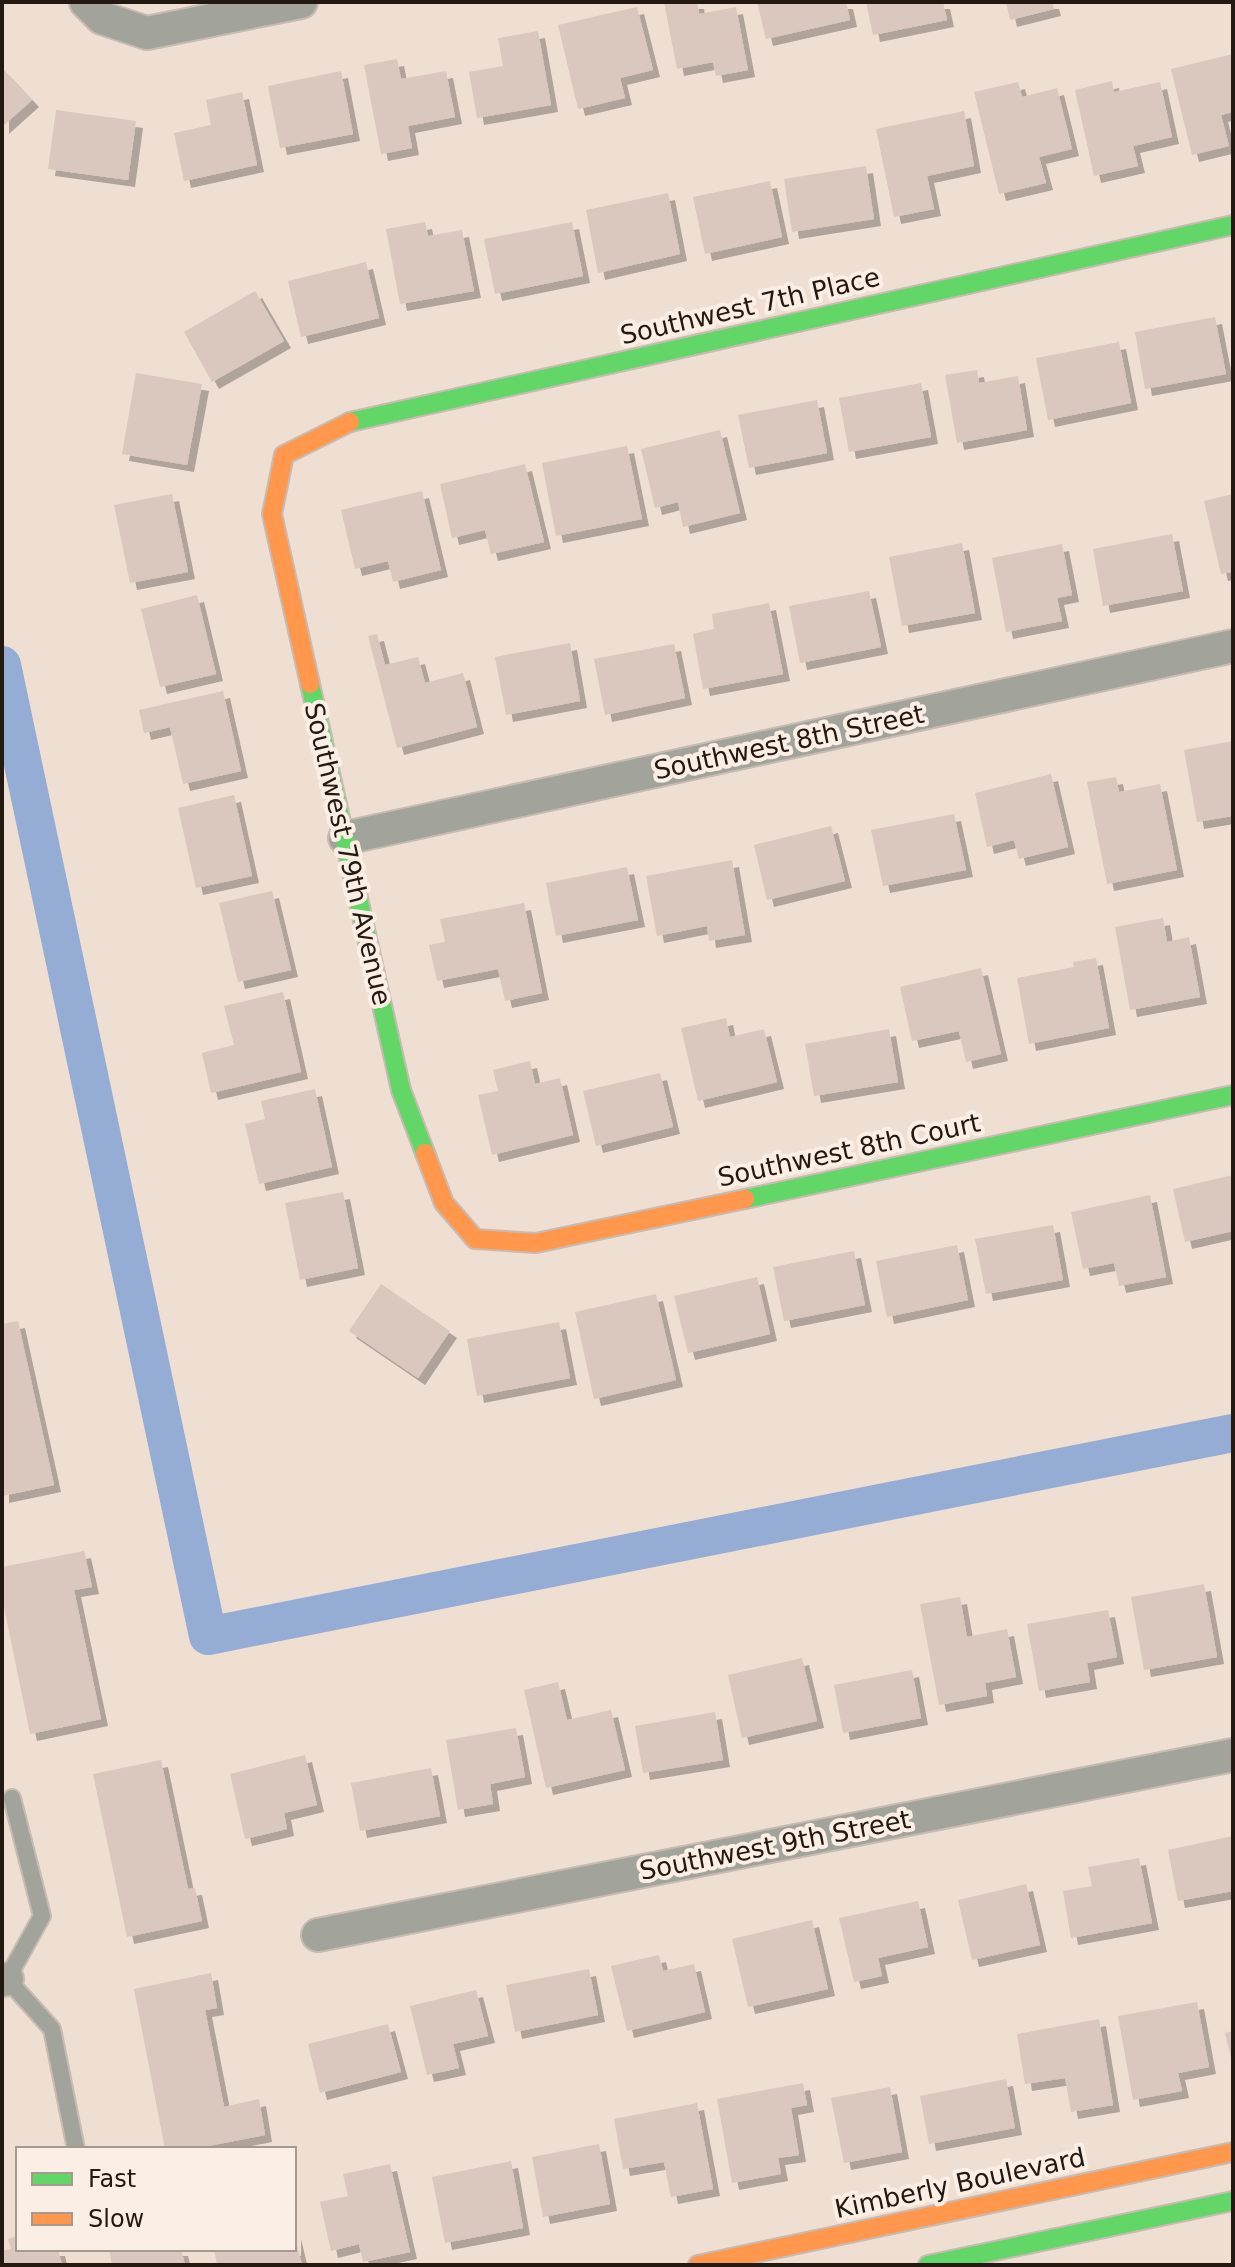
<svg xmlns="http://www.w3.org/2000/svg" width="1235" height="2267" viewBox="0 0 1235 2267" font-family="'DejaVu Sans',sans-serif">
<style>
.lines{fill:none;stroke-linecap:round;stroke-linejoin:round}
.canal{stroke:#95acd4;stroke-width:38}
.building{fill:#dac7be;filter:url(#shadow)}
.lane-casing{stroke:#c8bbb2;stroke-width:20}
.street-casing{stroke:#c8bbb2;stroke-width:36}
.fast-casing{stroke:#c8bbb2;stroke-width:22}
.slow-casing{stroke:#c8bbb2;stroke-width:22}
.lane{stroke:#a2a49b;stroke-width:16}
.street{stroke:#a2a49b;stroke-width:32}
.fast{stroke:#63d668;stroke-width:18}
.slow{stroke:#ff974d;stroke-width:18}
.labels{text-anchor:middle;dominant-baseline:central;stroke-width:8;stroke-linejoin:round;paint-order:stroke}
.street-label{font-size:26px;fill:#231910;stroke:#fbeee5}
</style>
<defs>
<filter id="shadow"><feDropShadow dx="7" dy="7" stdDeviation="0" flood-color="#0004"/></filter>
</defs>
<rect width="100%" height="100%" fill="#efded2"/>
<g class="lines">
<!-- canal -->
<polyline class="canal" points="2,665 208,1636 1233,1433"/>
</g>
<!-- building -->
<g class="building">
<polygon points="664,2 697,2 699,14 736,7 748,70 716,76 713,62 677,69"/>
<polygon points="757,2 846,2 850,20 766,39"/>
<polygon points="866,2 943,2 947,20 873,35"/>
<polygon points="1006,2 1052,2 1054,9 1010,20"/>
<polygon points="637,7 653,70 620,78 625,98 578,109 558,25"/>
<polygon points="538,31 551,105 477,118 469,72 503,66 498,38"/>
<polygon points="1233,54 1233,112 1221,115 1229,146 1192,155 1171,69"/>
<polygon points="397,59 401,79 446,71 455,117 408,126 412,148 381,154 364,65"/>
<polygon points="2,68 32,100 2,127"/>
<polygon points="341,71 353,134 280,148 268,86"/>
<polygon points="1112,81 1114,92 1160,82 1172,137 1133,146 1138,166 1094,176 1075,90"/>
<polygon points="1018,82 1022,97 1057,88 1072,149 1039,157 1046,183 999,194 974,92"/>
<polygon points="242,92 257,165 184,181 174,133 211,125 206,100"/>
<polygon points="56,110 136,121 128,180 48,169"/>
<polygon points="964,111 974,166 927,176 934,209 894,217 876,129"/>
<polygon points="866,166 874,219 792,232 784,179"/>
<polygon points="770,181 782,237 705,254 693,197"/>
<polygon points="668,193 680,254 598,273 586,210"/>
<polygon points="425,222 428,236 462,230 474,291 400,304 386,229"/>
<polygon points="572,222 583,276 495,294 484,239"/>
<polygon points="366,262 379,318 301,337 288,281"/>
<polygon points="255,291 284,341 212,382 184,332"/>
<polygon points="1215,317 1226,374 1145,389 1135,332"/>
<polygon points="1119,342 1131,403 1048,420 1036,358"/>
<polygon points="977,370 979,383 1018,376 1027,430 957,443 945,375"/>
<polygon points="136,373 202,384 187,465 122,454"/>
<polygon points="921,383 931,437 849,452 839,398"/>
<polygon points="817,400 827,453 749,468 738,415"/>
<polygon points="720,430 740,513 683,527 678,502 655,508 641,449"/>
<polygon points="627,446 642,519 556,536 542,463"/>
<polygon points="525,464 544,542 491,554 485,530 452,538 440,484"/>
<polygon points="422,491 441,570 393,582 388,561 355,569 341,510"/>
<polygon points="172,494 188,572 130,583 114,505"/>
<polygon points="1233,494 1233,572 1221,574 1204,501"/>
<polygon points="1172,534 1183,591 1103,606 1093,549"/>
<polygon points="962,543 975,613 902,626 889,557"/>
<polygon points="1062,544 1072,595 1057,598 1062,621 1006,632 992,558"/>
<polygon points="869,591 881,647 800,663 789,606"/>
<polygon points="197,595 216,674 160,687 141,609"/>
<polygon points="769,603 783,674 703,689 693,634 714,629 712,614"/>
<polygon points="377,634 385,665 418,657 425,683 463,673 477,727 397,748 368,636"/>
<polygon points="570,643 580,701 506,715 495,657"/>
<polygon points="674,644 685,698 605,715 594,659"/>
<polygon points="223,691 241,771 183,784 170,727 144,733 139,710"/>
<polygon points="1233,741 1233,816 1197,822 1184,750"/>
<polygon points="1051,774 1068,847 1019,859 1014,840 987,847 975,793"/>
<polygon points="1116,777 1119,792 1160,784 1177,870 1107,884 1087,782"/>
<polygon points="234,795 252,876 196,888 178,808"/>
<polygon points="954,814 966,870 883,886 871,830"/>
<polygon points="831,826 845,881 767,900 754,845"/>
<polygon points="732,860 745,935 709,941 707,926 657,936 646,876"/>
<polygon points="627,867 638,920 556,936 546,883"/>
<polygon points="272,891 291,970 238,982 219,903"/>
<polygon points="524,903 542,993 505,1001 498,969 437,981 429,945 445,942 440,919"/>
<polygon points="1163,918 1167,942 1189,937 1200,997 1130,1010 1115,927"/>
<polygon points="1096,958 1109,1028 1029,1044 1017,978 1074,967 1073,962"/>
<polygon points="981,968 1001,1054 966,1062 959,1031 912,1041 900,987"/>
<polygon points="283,992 301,1072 211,1093 202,1053 234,1045 224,1006"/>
<polygon points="726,1018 730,1037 764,1029 777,1082 698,1101 681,1028"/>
<polygon points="889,1029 898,1082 814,1096 805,1044"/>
<polygon points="530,1061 535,1084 560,1078 573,1135 492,1155 478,1095 498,1091 493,1070"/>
<polygon points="660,1073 673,1127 596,1146 583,1091"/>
<polygon points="315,1089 332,1167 259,1184 245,1124 265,1119 261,1101"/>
<polygon points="1233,1175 1233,1231 1185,1242 1173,1189"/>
<polygon points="343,1192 358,1268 300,1280 285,1203"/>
<polygon points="1150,1195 1166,1277 1119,1286 1114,1263 1083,1269 1071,1212"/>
<polygon points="1053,1225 1063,1280 986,1294 975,1239"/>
<polygon points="957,1245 968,1300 887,1317 876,1261"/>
<polygon points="854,1251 865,1305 784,1321 773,1267"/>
<polygon points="757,1277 770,1334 688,1353 674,1296"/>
<polygon points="381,1284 450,1331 418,1378 349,1331"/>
<polygon points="656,1294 676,1380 594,1399 575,1312"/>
<polygon points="18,1321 54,1485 2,1496 2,1324"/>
<polygon points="559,1322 570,1378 477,1396 467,1339"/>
<polygon points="84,1551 92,1587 74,1590 101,1719 30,1734 2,1597 2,1567"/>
<polygon points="1204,1584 1217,1657 1144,1670 1131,1597"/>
<polygon points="960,1597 967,1637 1007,1629 1016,1677 985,1683 987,1696 939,1705 920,1604"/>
<polygon points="1108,1610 1117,1657 1087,1663 1090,1682 1039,1691 1027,1624"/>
<polygon points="802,1658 817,1721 742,1738 728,1675"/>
<polygon points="912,1670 921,1718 843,1733 834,1685"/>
<polygon points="558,1682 567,1720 611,1710 625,1770 546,1788 524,1690"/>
<polygon points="715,1712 723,1760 643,1773 635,1726"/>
<polygon points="516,1728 525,1777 490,1784 493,1804 458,1810 446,1740"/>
<polygon points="305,1755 317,1805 284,1813 287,1829 245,1839 230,1774"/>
<polygon points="161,1760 188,1889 195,1888 202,1921 127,1937 93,1774"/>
<polygon points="431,1768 440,1816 360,1831 351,1783"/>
<polygon points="1233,1836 1233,1891 1178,1901 1168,1850"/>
<polygon points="1139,1858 1152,1923 1071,1938 1063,1891 1092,1886 1088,1867"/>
<polygon points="1026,1884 1040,1945 972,1960 958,1900"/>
<polygon points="918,1901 928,1947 878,1958 882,1976 854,1982 839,1918"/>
<polygon points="812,1920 828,1989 748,2007 732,1939"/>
<polygon points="659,1955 663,1971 694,1964 705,2012 627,2031 611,1966"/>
<polygon points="589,1969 598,2015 515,2032 506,1985"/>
<polygon points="211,1973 217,2008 205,2010 224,2107 259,2099 265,2135 193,2149 165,2149 134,1989"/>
<polygon points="476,1990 488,2036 453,2044 459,2068 427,2075 410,2006"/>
<polygon points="1197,2002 1209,2067 1178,2073 1182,2091 1133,2100 1118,2016"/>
<polygon points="1099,2019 1113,2105 1071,2112 1065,2078 1025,2084 1017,2034"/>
<polygon points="388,2024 401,2072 320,2093 308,2044"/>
<polygon points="1233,2031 1233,2062 1232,2062 1225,2033"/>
<polygon points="1006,2079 1015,2128 929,2144 920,2096"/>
<polygon points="803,2083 807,2105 791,2108 799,2155 778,2158 781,2174 732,2183 717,2099"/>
<polygon points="890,2087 902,2152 844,2163 831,2098"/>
<polygon points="697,2103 713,2189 671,2197 664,2162 623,2169 614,2119"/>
<polygon points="599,2144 610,2204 543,2217 532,2157"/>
<polygon points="511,2161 523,2228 445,2243 432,2177"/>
<polygon points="390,2164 410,2252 363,2262 359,2244 331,2251 320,2202 348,2196 343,2174"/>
<polygon points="294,2232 302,2265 217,2265 214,2249 294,2249"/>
<polygon points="18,2236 18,2249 58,2249 62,2265 2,2265 2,2251 11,2249 8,2239"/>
<polygon points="109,2249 181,2249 185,2265 112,2265"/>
</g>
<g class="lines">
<defs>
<polyline id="lane" points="12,1798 42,1916 7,1979 52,2029 76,2149"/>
<g id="street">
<polyline points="86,2 102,18 147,33 301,2"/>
<polyline points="345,838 1233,646"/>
<polyline points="318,1935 1233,1755"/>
<polyline points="2,1980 7,1979"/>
</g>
<g id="fast">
<polyline points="350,422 1233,225"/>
<polyline points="310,684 401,1090 425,1153"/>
<polyline points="745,1199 1233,1095"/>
<polyline points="928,2265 1233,2201"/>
</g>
<g id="slow">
<polyline points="310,684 272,514 284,455 350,422"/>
<polyline points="425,1153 444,1203 475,1239 536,1243 745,1199"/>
<polyline points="698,2265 1233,2152"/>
</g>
</defs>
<!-- lane casing -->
<use href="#lane" class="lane-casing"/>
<!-- street casing -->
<use href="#street" class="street-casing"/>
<!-- fast casing -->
<use href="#fast" class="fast-casing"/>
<!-- slow casing -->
<use href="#slow" class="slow-casing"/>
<!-- lane -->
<use href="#lane" class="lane"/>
<!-- street -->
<use href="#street" class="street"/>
<!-- fast -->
<use href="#fast" class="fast"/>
<!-- slow -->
<use href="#slow" class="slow"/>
</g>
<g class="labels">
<!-- street labels -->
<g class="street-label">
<text transform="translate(750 306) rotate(-13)">Southwest 7th Place</text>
<text transform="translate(789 742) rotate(-12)">Southwest 8th Street</text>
<text transform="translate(348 854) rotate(77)">Southwest 79th Avenue</text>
<text transform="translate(849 1150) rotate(-12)">Southwest 8th Court</text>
<text transform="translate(775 1845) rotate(-11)">Southwest 9th Street</text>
<text transform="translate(960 2183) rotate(-12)">Kimberly Boulevard</text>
</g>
</g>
<!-- border -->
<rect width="1235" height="2267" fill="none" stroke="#231910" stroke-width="8"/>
<!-- legend -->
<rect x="16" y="2147" width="280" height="104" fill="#fbeee5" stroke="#a59990" stroke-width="2"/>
<rect x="32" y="2173" width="40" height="12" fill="#63d668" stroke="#a59990" stroke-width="2"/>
<text x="88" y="2187" font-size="24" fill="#231910">Fast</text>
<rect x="32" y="2213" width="40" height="12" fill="#ff974d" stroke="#a59990" stroke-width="2"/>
<text x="88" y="2227" font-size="24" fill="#231910">Slow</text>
</svg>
